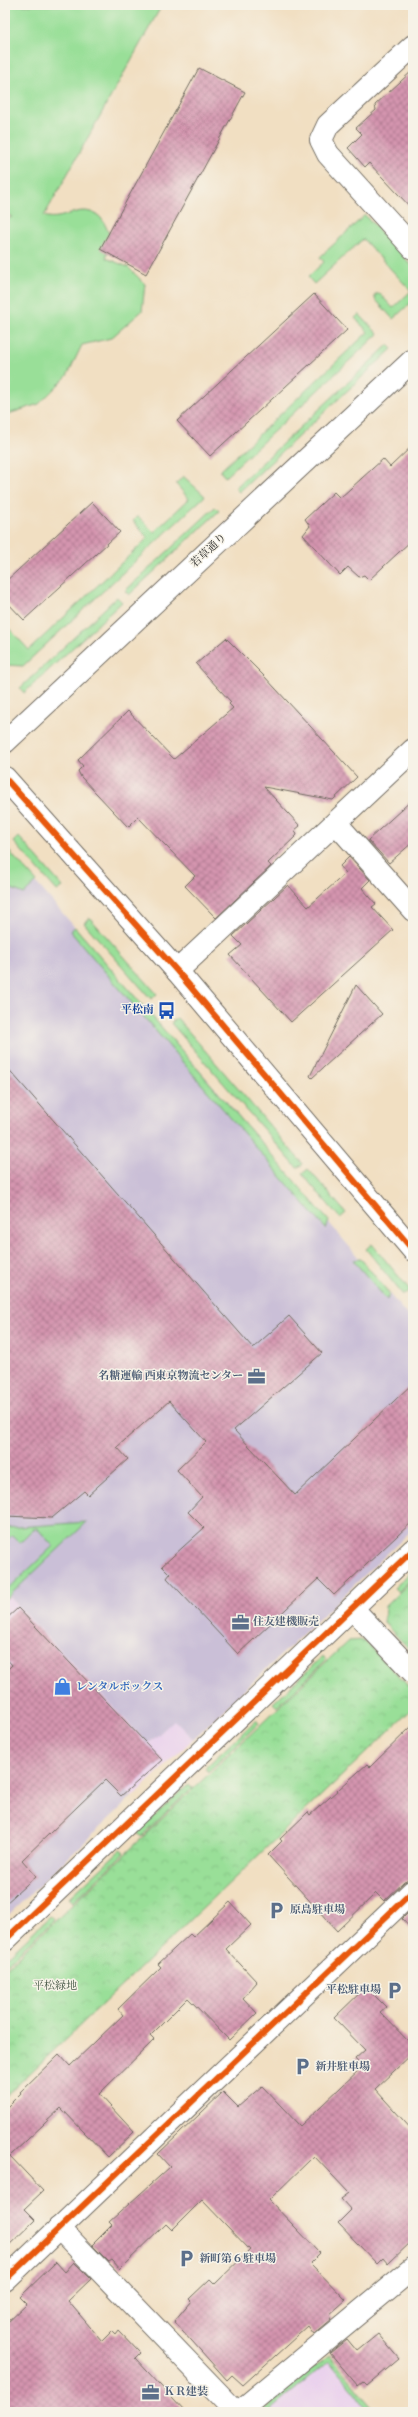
<svg xmlns="http://www.w3.org/2000/svg" width="418" height="2417" viewBox="0 0 418 2417" font-family="Vollkorn,'Noto Serif JP',serif">
<style>
.built{fill:#ead1ed}
.industrial{fill:#cabfd7}
.grass{fill:#99df98;stroke:#628562}
.park{fill:url(#park-crowns);stroke:#628562}
.building{fill:url(#building-cross-hatch)}
.lines{fill:none;stroke-linecap:round;stroke-linejoin:round}
.minor-casing{stroke:#706a60;stroke-width:24}
.minor{stroke:#fff;stroke-width:22}
.cycleway-casing{stroke:#f7f3e8;stroke-width:8}
.cycleway{stroke:#e8590c;stroke-width:6}
.labels{text-anchor:middle;dominant-baseline:central;stroke-width:3;stroke-linejoin:round;paint-order:stroke}
.street-label{font-size:11px;fill:#2b2b2b;stroke:#f7f3e8}
.transit-label{font-size:11px;font-weight:bold;fill:#164399;stroke:#f7f3e8;text-anchor:end}
.service-label{font-size:11px;font-weight:bold;fill:#4e5e75;stroke:#f7f3e8;text-anchor:start}
.shop-label{font-size:11px;font-weight:bold;fill:#366cbe;stroke:#f7f3e8;text-anchor:start}
.park-label{font-size:11px;fill:#465846;stroke:#f7f3e8}
</style>
<defs>
<pattern id="park-crowns" width="20" height="18" patternUnits="userSpaceOnUse"><rect width="20" height="18" fill="#99df98"/><path d="M2 6a3 3 0 1 1 6 0M12 15a3 3 0 1 1 6 0" fill="none" stroke="#84c083"/></pattern>
<pattern id="building-cross-hatch" width="8" height="8" patternUnits="userSpaceOnUse"><rect width="8" height="8" fill="#d494af"/><path d="M0 0l8 8M0 8l8-8" fill="none" stroke="#ac798f"/></pattern>
</defs>
<rect width="100%" height="100%" fill="#f7f3e8"/>
<filter id="ink" filterUnits="userSpaceOnUse"><feTurbulence type="fractalNoise" baseFrequency=".025" numOctaves="2"/><feDisplacementMap in="SourceGraphic" scale="8" xChannelSelector="R" yChannelSelector="G"/><feConvolveMatrix kernelMatrix="1 2 1 2 8 2 1 2 1" color-interpolation-filters="sRGB"/></filter>
<filter id="wash" filterUnits="userSpaceOnUse"><feTurbulence type="fractalNoise" baseFrequency=".012" numOctaves="4" result="noise"/><feDisplacementMap in="SourceGraphic" scale="16" xChannelSelector="R" yChannelSelector="G"/><feGaussianBlur stdDeviation="0.9" result="paint"/><feColorMatrix in="noise" values="0 0 0 0 0 0 0 0 0 0 0 0 0 0 0 0 0 1.4 0 .05"/><feComposite in="paint" operator="in"/></filter>
<g filter="url(#wash)">
<rect width="100%" height="100%" fill="#f1dfc2"/>
<!-- built -->
<g class="built">
<polygon points="9,1596 148,1744 174,1719 193,1739 132,1797 5,1663 5,1599"/>
<polygon points="329,2355 377,2412 264,2412 264,2409"/>
</g>
<!-- industrial -->
<g class="industrial">
<polygon points="5,847 227,1102 413,1322 413,1529 193,1739 174,1720 148,1744 9,1596 5,1599"/>
<polygon points="5,1663 132,1797 5,1918"/>
</g>
<!-- grass -->
<g class="grass">
<path d="M 5,5 L 162,5 L 44,216 C 64,223 78,202 99,216 C 104,220 108,232 111,238 L 106,258 L 128,267 L 145,284 L 142,311 L 111,338 L 82,345 L 67,376 L 39,404 L 5,415 L 5,217 L 7,219 L 12,217 L 5,213 Z"/>
<polygon points="365,215 413,267 413,301 393,319 375,299 375,294 380,294 393,308 411,291 363,239 314,284 308,277 324,262 320,257"/>
<polygon points="359,314 378,334 225,477 220,471 368,332 355,318"/>
<polygon points="388,345 392,349 239,492 235,488"/>
<polygon points="183,476 205,496 23,666 5,665 5,624 29,650 148,538 133,521 138,516 154,532 189,499 176,484"/>
<polygon points="215,507 219,511 129,595 125,591"/>
<polygon points="117,597 122,602 24,693 20,688"/>
<polygon points="19,837 63,887 57,891 14,842"/>
<polygon points="5,847 37,882 24,894 5,886"/>
<polygon points="90,918 157,994 151,999 84,923"/>
<polygon points="75,927 329,1221 326,1229 70,931"/>
<polygon points="177,1018 303,1164 297,1168 171,1023"/>
<polygon points="308,1169 346,1213 340,1218 302,1174"/>
<polygon points="372,1244 410,1290 403,1295 366,1249"/>
<polygon points="361,1259 389,1293 387,1300 353,1260"/>
<polygon points="87,1522 9,1596 5,1599 5,1592 53,1546 36,1527 20,1543 12,1535 5,1542 5,1528"/>
<polygon points="413,1570 413,1577 398,1592 394,1588"/>
<polygon points="323,1656 326,1660 277,1707 273,1703"/>
<polygon points="256,1720 259,1723 208,1772 205,1768"/>
<polygon points="188,1784 192,1788 141,1837 137,1833"/>
<polygon points="120,1850 124,1853 73,1902 69,1898"/>
<polygon points="50,1916 54,1920 5,1966 5,1959"/>
<polygon points="329,2355 377,2412 371,2412 329,2361 268,2412 264,2412 264,2409"/>
</g>
<!-- park -->
<g class="park">
<polygon points="413,1579 413,1653 384,1623 385,1606"/>
<polygon points="364,1640 413,1691 413,1708 5,2097 5,1969 348,1641"/>
</g>
<g id="blocks">
<!-- building -->
<g class="building">
<polygon points="199,68 245,92 146,274 100,249"/>
<polygon points="413,70 413,210 369,163 365,167 348,148 362,134 356,128 376,110 375,105"/>
<polygon points="314,294 347,330 210,456 177,421"/>
<polygon points="413,445 413,539 369,580 364,575 359,577 348,567 340,575 303,535 310,526 305,519 334,492 340,498 383,459 390,467"/>
<polygon points="92,502 120,532 24,620 5,600 5,582"/>
<polygon points="226,638 264,676 357,777 333,800 264,787 300,826 295,830 297,835 268,863 271,866 216,918 185,886 195,876 138,817 128,827 81,777 78,771 83,766 78,760 128,711 174,759 233,708 229,704 231,702 196,664"/>
<polygon points="413,799 413,842 389,863 368,840"/>
<polygon points="349,857 370,880 362,888 376,904 372,907 393,930 291,1022 230,955 242,945 233,936 288,885 308,907 346,873 340,866"/>
<polygon points="356,985 382,1014 312,1078 310,1076"/>
<polygon points="5,1065 253,1348 289,1316 322,1353 234,1430 295,1495 413,1383 413,1521 334,1595 318,1579 238,1654 167,1578 170,1574 162,1566 204,1528 188,1512 202,1497 177,1470 206,1442 169,1401 117,1447 128,1459 88,1495 84,1491 52,1518 5,1516"/>
<polygon points="18,1608 162,1760 121,1796 105,1780 22,1860 36,1876 5,1904 5,1672 12,1665 5,1657 5,1620"/>
<polygon points="413,1725 413,1879 404,1882 384,1901 376,1893 337,1931 268,1855 282,1841 280,1839 308,1812 310,1815 367,1764 370,1767"/>
<polygon points="230,1902 251,1925 226,1949 257,1982 243,1998 257,2013 229,2040 188,1998 150,2036 154,2040 99,2094 134,2132 108,2157 61,2108 10,2156 43,2191 24,2209 35,2220 5,2249 5,2109 21,2093 20,2092 59,2054 70,2066 123,2015 118,2009 161,1967 158,1964 190,1934 193,1937"/>
<polygon points="413,1908 413,1931 402,1919"/>
<polygon points="366,1987 386,2007 380,2012 413,2046 413,2053 375,2089 413,2131 413,2240 388,2264 383,2258 377,2264 338,2223 351,2210 341,2199 349,2193 314,2156 269,2200 320,2253 310,2263 346,2300 329,2315 332,2319 314,2334 308,2326 243,2385 232,2375 227,2380 174,2321 191,2301 189,2299 210,2279 215,2284 250,2250 202,2200 172,2230 166,2224 120,2269 112,2260 109,2262 92,2245 112,2225 109,2222 170,2167 158,2154 223,2092 238,2107 262,2086 300,2126 362,2067 355,2059 365,2050 334,2018"/>
<polygon points="56,2262 65,2272 74,2262 91,2279 68,2301 102,2341 112,2331 116,2335 119,2331 140,2353 135,2358 185,2412 5,2412 5,2325 27,2304 20,2297"/>
<polygon points="378,2334 399,2359 367,2386 363,2382 358,2386 330,2353 347,2339 357,2351"/>
</g>
</g>
</g>
<g filter="url(#ink)">
<use href="#blocks" fill-opacity="0" stroke="#706a60" stroke-width="1"/>
<g class="lines">
<defs>
<g id="minor">
<polyline points="413,46 328,125 321,140 328,154 413,248"/>
<polyline points="5,742 413,360"/>
<polyline points="5,778 177,971 413,1250"/>
<polyline points="336,823 413,910"/>
<polyline points="177,971 413,750"/>
<polyline points="352,1608 413,1672"/>
<polyline points="5,1940 413,1550"/>
<polyline points="59,2228 236,2412"/>
<polyline points="5,2280 413,1891"/>
<polyline points="239,2412 413,2268"/>
</g>
</defs>
<!-- minor casing -->
<use href="#minor" class="minor-casing"/>
<!-- minor -->
<use href="#minor" class="minor"/>
<defs>
<g id="cycleway">
<polyline points="5,778 177,971 413,1250"/>
<polyline points="5,1940 413,1550"/>
<polyline points="5,2280 413,1891"/>
</g>
</defs>
<!-- cycleway casing -->
<use href="#cycleway" class="cycleway-casing"/>
<!-- cycleway -->
<use href="#cycleway" class="cycleway"/>
</g>
</g>
<!-- icons -->
<defs>
<symbol id="bus-bare" viewBox="-9 -9 18 18"><path d="M-5-6H5V4H4V6H2V4H-2V6H-4V4H-5ZM-3.5-4V0h7V-4ZM-3.5 1.2v1.5H-2V1.2ZM2 1.2v1.5H3.5V1.2Z" fill="#1a4fb4" stroke="#f7f3e8" stroke-width="2.5" paint-order="stroke"/></symbol>
<symbol id="office-bare" viewBox="-9 -9 18 18"><path d="M-6-3h4V-5.5h4V-3h4V5H-6ZM-1-4.5V-3h2v-1.5ZM-6 0V1H6V0Z" fill="#5c6f8a" stroke="#f7f3e8" stroke-width="2.5" paint-order="stroke"/></symbol>
<symbol id="shop-bare" viewBox="-9 -9 18 18"><path d="M-5-2.5h2.3a2.7 3.5 0 0 1 5.4 0H5L5.5 6h-11ZM-1.5-2.5h3a1.5 2.3 0 0 0-3 0Z" fill="#3f7fe0" stroke="#f7f3e8" stroke-width="2.5" paint-order="stroke"/></symbol>
<symbol id="parking-bare" viewBox="-9 -9 18 18"><path d="M-3.5-5.5H1a3.5 3.5 0 0 1 0 7H-1V5.5H-3.5ZM-1-3.4V-.6H.8a1.4 1.4 0 0 0 0-2.8Z" fill="#5c6f8a" stroke="#f7f3e8" stroke-width="2.5" paint-order="stroke"/></symbol>
</defs>
<g fill-rule="evenodd">
<use href="#bus-bare" x="154" y="998" width="25" height="25"/>
<use href="#office-bare" x="244" y="1364" width="25" height="25"/>
<use href="#office-bare" x="228" y="1610" width="25" height="25"/>
<use href="#shop-bare" x="50" y="1674" width="25" height="25"/>
<use href="#parking-bare" x="264" y="1898" width="25" height="25"/>
<use href="#parking-bare" x="382" y="1978" width="25" height="25"/>
<use href="#parking-bare" x="290" y="2054" width="25" height="25"/>
<use href="#parking-bare" x="174" y="2246" width="25" height="25"/>
<use href="#office-bare" x="138" y="2380" width="25" height="25"/>
</g>
<g class="labels">
<!-- street labels -->
<g class="street-label">
<text transform="translate(209 551) rotate(-43)">若草通り</text>
</g>
<!-- transit labels -->
<g class="transit-label">
<text x="154" y="1010">平松南</text>
</g>
<!-- service labels -->
<g class="service-label">
<text x="243" y="1376" text-anchor="end">名糖運輸 西東京物流センター</text>
<text x="253" y="1622">住友建機販売</text>
<text x="290" y="1910">原島駐車場</text>
<text x="381" y="1990" text-anchor="end">平松駐車場</text>
<text x="315" y="2067">新井駐車場</text>
<text x="199" y="2259">新町第６駐車場</text>
<text x="164" y="2392">ＫＲ建装</text>
</g>
<!-- shop labels -->
<g class="shop-label">
<text x="76" y="1687">レンタルボックス</text>
</g>
<!-- park labels -->
<g class="park-label">
<text x="55" y="1986">平松緑地</text>
</g>
</g>
<!-- margin -->
<rect width="418" height="2417" fill="none" stroke="#f7f3e8" stroke-width="20"/>
</svg>
